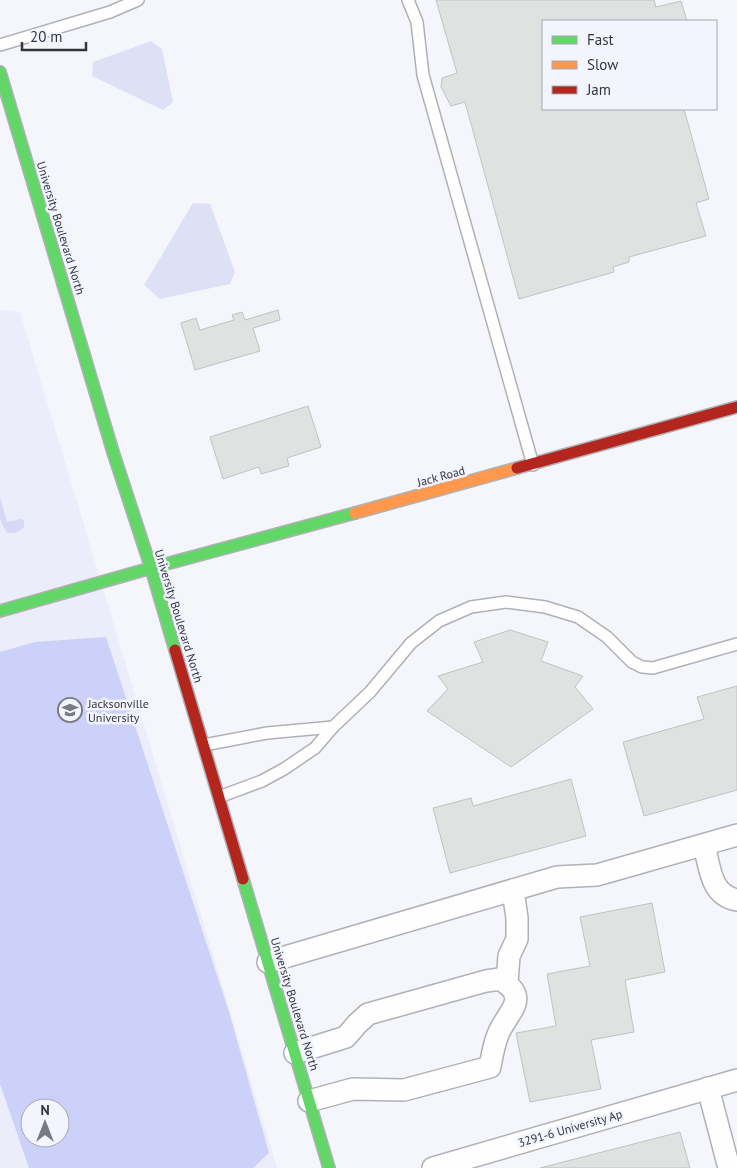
<svg xmlns="http://www.w3.org/2000/svg" width="737" height="1168" viewBox="0 0 737 1168" font-family="'PT Sans',sans-serif">
<style>
.built{fill:#ecedfa;fill-rule:evenodd}
.green{fill:#d6d8f6}
.forest{fill:#cdd0f9;fill-rule:evenodd}
.water{fill:#dee0f6}
.building{fill:#dee2e1;stroke:#bfc3c2}
.lines{fill:none;stroke-linecap:round;stroke-linejoin:round}
.lane-casing{stroke:#b0b1b7;stroke-width:14}
.street-casing{stroke:#b0b1b7;stroke-width:24}
.fast-casing{stroke:#b0b1b7;stroke-width:14}
.slow-casing{stroke:#b0b1b7;stroke-width:14}
.jam-casing{stroke:#b0b1b7;stroke-width:14}
.lane{stroke:#fefefe;stroke-width:11}
.street{stroke:#fefefe;stroke-width:21}
.fast{stroke:#63d668;stroke-width:11}
.slow{stroke:#ff974d;stroke-width:11}
.jam{stroke:#b3261e;stroke-width:11}
.labels{text-anchor:middle;dominant-baseline:central;stroke-width:5;stroke-linejoin:round;paint-order:stroke}
.street-label{font-size:12px;fill:#34353f;stroke:#f2f4fe}
.poi-label{font-size:12px;fill:#34353f;stroke:#f2f4fe;text-anchor:start}
</style>
<rect width="100%" height="100%" fill="#f5f6fb"/>
<!-- built -->
<path class="built" d="M 0,310 L 20,312 L 277,1168 L 0,1168 ZM 30,1108 L 60,1108 L 60,1138 L 30,1138 Z"/>
<!-- green -->
<path class="green" d="M 0,497 L 7,522 L 21,519 L 24,520 L 24,527 C 20,532 12,535 6,532 L 0,519 Z"/>
<!-- forest -->
<path class="forest" d="M 106,637 L 229,1012 L 269,1153 L 253,1168 L 29,1168 L 0,1084 L 0,652 L 35,642 ZM 30,1108 L 60,1108 L 60,1138 L 30,1138 Z"/>
<!-- water -->
<g class="water">
<polygon points="151,41 162,49 173,102 163,110 92,76 93,62"/>
<polygon points="193,203 210,204 235,272 230,284 160,299 144,285"/>
</g>
<!-- building -->
<g class="building">
<polygon points="436,0 654,0 656,7 681,1 687,21 543,21 543,109 684,109 709,199 696,203 706,236 629,257 629,262 613,267 614,272 519,299 465,102 451,106 441,87 442,78 457,73"/>
<polygon points="278,310 280,320 253,328 260,351 195,370 181,323 196,318 200,330 234,320 232,315 242,312 245,320"/>
<polygon points="308,406 321,447 287,458 289,466 261,474 259,467 223,479 210,437"/>
<polygon points="510,630 548,642 541,661 583,676 575,687 593,709 511,767 427,711 448,689 438,676 483,662 474,642"/>
<polygon points="737,686 737,790 644,816 623,742 704,719 697,697"/>
<polygon points="571,779 586,836 450,873 433,808 471,798 473,806"/>
<polygon points="652,903 665,972 625,980 634,1032 591,1040 601,1089 530,1102 516,1033 556,1026 547,974 590,966 580,917"/>
<polygon points="680,1132 690,1168 540,1168"/>
</g>
<g class="lines">
<defs>
<g id="lane">
<polyline points="408,0 417,22 423,75 533,465"/>
<polyline points="0,45 110,12 138,0"/>
<polyline points="204,745 267,733 333,727"/>
<polyline points="219,797 262,781 284,769 315,748 333,727 370,692 411,643 439,621 471,607 506,602 545,607 578,617 607,637 632,662 642,667 653,668 737,644"/>
</g>
<g id="street">
<path d="M 704,845 C 710,867 710,895 737,900"/>
<polyline points="268,962 557,877 597,875 737,835"/>
<polyline points="507,983 509,956 517,939 517,918 513,890"/>
<path d="M 295,1053 L 346,1037 L 357,1024 L 368,1014 L 486,981 L 500,979 C 530,998 510,1009 499,1032 C 494,1043 492,1055 490,1067 L 404,1090 L 353,1089 L 309,1101"/>
<polyline points="708,1088 729,1168"/>
<polyline points="433,1168 737,1080"/>
</g>
<g id="fast">
<polyline points="0,72 113,452 151,568 175,650"/>
<polyline points="0,611 151,568 355,513"/>
<polyline points="243,879 329,1168"/>
</g>
<polyline id="slow" points="355,513 517,468"/>
<g id="jam">
<polyline points="517,468 737,407"/>
<polyline points="175,650 243,879"/>
</g>
</defs>
<!-- lane casing -->
<use href="#lane" class="lane-casing"/>
<!-- street casing -->
<use href="#street" class="street-casing"/>
<!-- fast casing -->
<use href="#fast" class="fast-casing"/>
<!-- slow casing -->
<use href="#slow" class="slow-casing"/>
<!-- jam casing -->
<use href="#jam" class="jam-casing"/>
<!-- lane -->
<use href="#lane" class="lane"/>
<!-- street -->
<use href="#street" class="street"/>
<!-- fast -->
<use href="#fast" class="fast"/>
<!-- slow -->
<use href="#slow" class="slow"/>
<!-- jam -->
<use href="#jam" class="jam"/>
</g>
<!-- icons -->
<defs>
<symbol id="university-ring" viewBox="-11 -11 22 22"><circle r="9.5" fill="#f2f4fe" stroke="#787981" stroke-width="1.5"/><path d="M0-5L7-2L0 1L-7-2ZM-4 1L0 2.5L4 1V4Q0 6-4 4Z" fill="#787981"/></symbol>
</defs>
<g fill-rule="evenodd">
<use href="#university-ring" x="56" y="696" width="28" height="28"/>
</g>
<g class="labels">
<!-- street labels -->
<g class="street-label">
<text transform="translate(61 228) rotate(73)">University Boulevard North</text>
<text transform="translate(441 476) rotate(-15)">Jack Road</text>
<text transform="translate(179 616) rotate(73)">University Boulevard North</text>
<text transform="translate(295 1004) rotate(73)">University Boulevard North</text>
<text transform="translate(570 1128) rotate(-16)">3291-6 University Ap</text>
</g>
<!-- poi labels -->
<g class="poi-label">
<text x="88" y="703">Jacksonville<tspan x="88" dy="14">University</tspan></text>
</g>
</g>
<!-- legend -->
<rect x="542" y="20" width="175" height="90" fill="#f2f4fe" stroke="#a6a8b2"/>
<rect x="552" y="36" width="25" height="8" fill="#63d668" stroke="#a6a8b2"/>
<text x="587" y="45" font-size="15" fill="#34353f">Fast</text>
<rect x="552" y="61" width="25" height="8" fill="#ff974d" stroke="#a6a8b2"/>
<text x="587" y="70" font-size="15" fill="#34353f">Slow</text>
<rect x="552" y="86" width="25" height="8" fill="#b3261e" stroke="#a6a8b2"/>
<text x="587" y="95" font-size="15" fill="#34353f">Jam</text>
<!-- north arrow -->
<g transform="translate(45 1123)"><circle r="24" fill="#f2f4fe" stroke="#a6a8b2"/>
<path d="M0-4L9 19L0 12L-9 19Z" fill="#787981"/>
<text y="-8" font-size="14" font-weight="bold" text-anchor="middle" fill="#34353f">N</text>
</g>
<!-- scale -->
<path d="M22 42v8h64v-8" fill="none" stroke="#34353f" stroke-width="2.5"/>
<text x="30" y="42" font-size="15" fill="#34353f" stroke="#f2f4fe" stroke-width="4" paint-order="stroke">20 m</text>
</svg>
